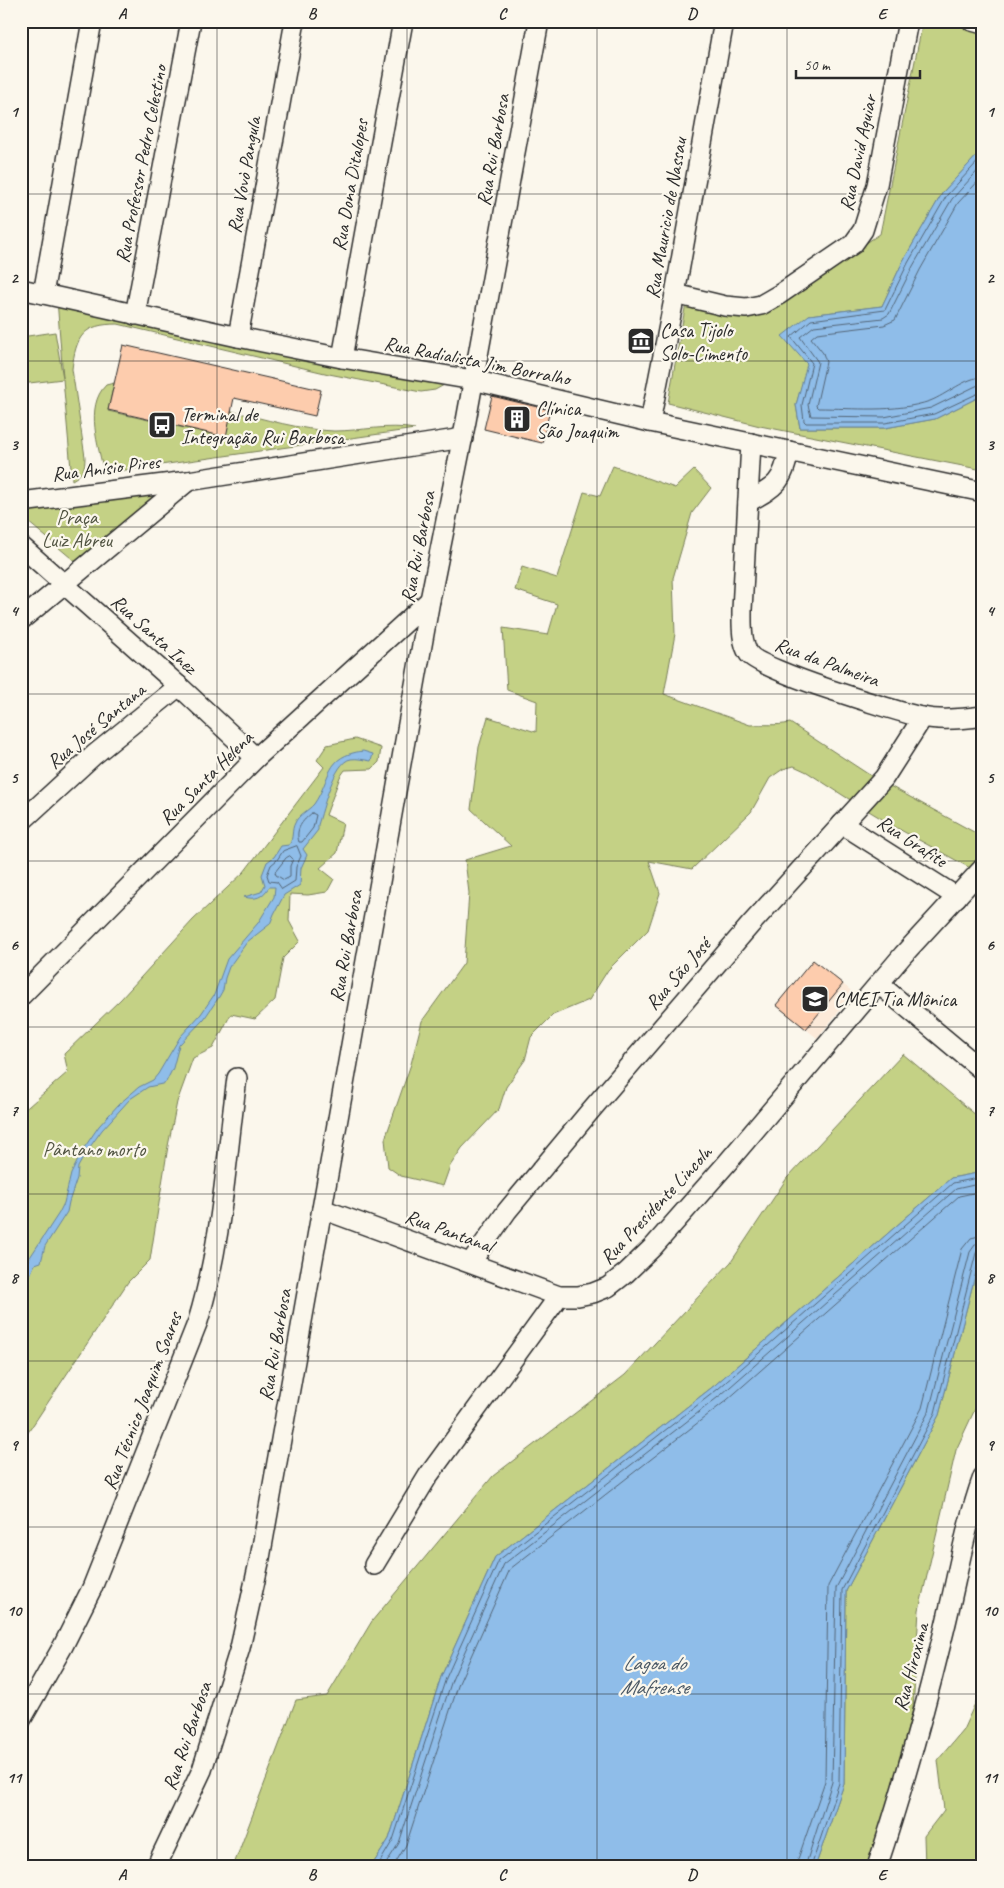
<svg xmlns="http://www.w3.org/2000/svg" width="1004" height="1888" viewBox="0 0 1004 1888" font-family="Caveat,sans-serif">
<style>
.built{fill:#fcead9}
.green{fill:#c4d185;stroke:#787e58}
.water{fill:#8fbde9;stroke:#67839d}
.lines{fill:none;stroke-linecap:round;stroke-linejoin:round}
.shore{stroke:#536577;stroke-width:1}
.building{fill:#fdccad;stroke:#2b2b2b}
.minor-casing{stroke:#2b2b2b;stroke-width:22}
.minor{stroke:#fbf7ec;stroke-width:19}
.grid{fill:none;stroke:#2b2b2b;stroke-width:1;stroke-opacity:0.55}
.labels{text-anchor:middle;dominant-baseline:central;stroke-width:4.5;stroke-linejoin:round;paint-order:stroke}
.street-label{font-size:20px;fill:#2b2b2b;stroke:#fbf7ec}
.poi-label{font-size:20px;fill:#2b2b2b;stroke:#fbf7ec;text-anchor:start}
.park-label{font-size:20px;fill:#515442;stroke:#fbf7ec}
.water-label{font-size:21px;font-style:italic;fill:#495764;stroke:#fbf7ec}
.neatline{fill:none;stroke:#2b2b2b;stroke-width:2}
.grid-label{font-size:16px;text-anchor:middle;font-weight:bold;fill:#2b2b2b}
</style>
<rect width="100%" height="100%" fill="#fbf7ec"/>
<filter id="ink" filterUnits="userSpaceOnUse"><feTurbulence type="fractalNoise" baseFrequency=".02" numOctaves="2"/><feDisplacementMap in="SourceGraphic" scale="10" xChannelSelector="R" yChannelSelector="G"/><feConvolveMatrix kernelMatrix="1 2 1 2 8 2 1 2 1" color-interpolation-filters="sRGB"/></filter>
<g filter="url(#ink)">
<!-- built -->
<polygon class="built" points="813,960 854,993 817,1038 776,1005"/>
<!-- green -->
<g class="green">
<path d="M 923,21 L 944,21 L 983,29 L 983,149 L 943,192 L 903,261 L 882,306 L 809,315 L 808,364 L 796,405 L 800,428 L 885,428 L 935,419 L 983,395 L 983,406 C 978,411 978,416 979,423 L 983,426 L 983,470 L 760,426 L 668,403 L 686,303 L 753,317 L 790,299 L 846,256 L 880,234 Z"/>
<path d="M 57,299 L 455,379 L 435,390 L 421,392 L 329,374 L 118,324 C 83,324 76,336 72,369 L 85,457 C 85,469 83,474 72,480 L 63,379 L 21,384 L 21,337 L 55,332 L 63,378 Z"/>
<path d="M 114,383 L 108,411 L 225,437 L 231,411 C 265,419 300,430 334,431 C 361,431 388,424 415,429 L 104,473 C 99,447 84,407 106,385 Z"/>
<path d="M 613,466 L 675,488 L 694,470 L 711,488 L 692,513 L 673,578 L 675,634 L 664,694 L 750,725 C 764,724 776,726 790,723 L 868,774 L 983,837 L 983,875 L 897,828 L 844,796 L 807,772 L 794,766 L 783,769 L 770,778 L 751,812 L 692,869 L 649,861 L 660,893 L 648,930 L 608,970 L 589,1000 L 553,1015 L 531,1037 L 525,1060 L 506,1087 L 499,1109 L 462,1148 L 450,1166 L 443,1186 L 401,1176 L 388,1167 L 385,1139 L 411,1064 L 422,1021 L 464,963 L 469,893 L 465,860 L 511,846 L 471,809 L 479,747 L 488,717 L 536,732 L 537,701 L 507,690 L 503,628 L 548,635 L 557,604 L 515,590 L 522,567 L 557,578 L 584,492 L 600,496 Z"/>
<polygon points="153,491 157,495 77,563 21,516 21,511"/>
<polygon points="355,739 381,748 379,762 372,769 345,770 340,777 326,815 343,823 337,853 320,868 334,879 327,892 308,895 290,894 289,921 300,941 283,958 275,1000 255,1019 231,1014 213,1048 193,1058 177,1102 168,1146 150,1260 128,1282 21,1443 21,1113 68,1072 64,1054 121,999 193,920 244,872 324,767 317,760 327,745"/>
<polygon points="903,1054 983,1121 983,1172 951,1178 715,1385 495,1557 441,1677 389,1839 371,1867 233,1867 296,1700 327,1696 372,1621 493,1476 625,1375 731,1262 787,1178"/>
<polygon points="983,1245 983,1392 956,1450 919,1610 913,1709 889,1804 869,1867 815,1867 844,1784 846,1591 939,1415"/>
<polygon points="983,1686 983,1867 925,1867 924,1836 944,1810 938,1760 963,1730"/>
</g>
<!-- water -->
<g class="water">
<polygon points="983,149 983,395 935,419 885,428 800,428 796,405 807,364 782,336 809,315 882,306 903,261 943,192"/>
<path d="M 363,751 L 373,754 L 371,761 C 365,760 357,758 351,759 C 334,761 323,810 318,825 L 318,830 L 303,849 L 307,855 L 301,868 L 300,885 L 284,895 L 274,914 L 270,924 L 247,942 L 229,967 L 225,978 L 223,990 L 219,997 L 204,1019 L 179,1045 L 173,1068 L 166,1082 L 162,1084 L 148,1087 L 130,1099 L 102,1130 L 87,1151 L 78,1167 L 77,1178 L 69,1202 L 67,1212 L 45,1246 L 41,1262 L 35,1264 L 21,1295 L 21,1271 L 59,1213 L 64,1203 L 71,1174 L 84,1148 L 99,1126 L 119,1104 L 139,1087 L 153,1080 L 158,1074 L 180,1037 L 201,1014 L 214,995 L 227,959 L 258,923 L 274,897 L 275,887 L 269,887 C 262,898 256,900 244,897 L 261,892 L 265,885 L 262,875 L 267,862 L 274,857 L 281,846 L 289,845 C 294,838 291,830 295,823 C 298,815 308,811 314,804 C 332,778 324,756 363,751 Z"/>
<polygon points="983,1172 983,1245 939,1415 846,1591 844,1784 815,1867 371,1867 389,1839 441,1677 495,1557 715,1385 951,1178"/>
</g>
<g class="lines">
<!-- shore -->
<g class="shore">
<polyline points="983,156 947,195 908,263 885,310 811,320 791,337 812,363 802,405 804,421 806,423 885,423 934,414 983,391"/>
<polyline points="983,165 952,199 913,266 889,314 883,318 814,326 800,337 818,362 808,405 811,416 884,417 931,408 976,386 983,384"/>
<path d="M 983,176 L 958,203 L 920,270 L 895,320 L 884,325 L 817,333 L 811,338 L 823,353 L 826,362 L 816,406 L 818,408 C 853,408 895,413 930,401 C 946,395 966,377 983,377"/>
<path d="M 312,813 L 316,815 L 313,828 L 302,842 L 299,842 C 295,829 302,821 312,813 Z"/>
<polygon points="297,846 301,856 296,867 295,881 282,889 277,882 269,881 267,875 271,865 277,860 283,851"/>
<polygon points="290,856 293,859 290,866 290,877 284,880 276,875 275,872 286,858"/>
<polyline points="377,1867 393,1840 446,1678 499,1560 718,1389 953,1183 983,1177"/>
<polyline points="384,1867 399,1843 452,1680 504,1564 722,1394 956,1189 983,1183"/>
<polyline points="393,1867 406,1845 459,1683 510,1569 727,1400 959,1196 983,1191"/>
<polyline points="797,1867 798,1859 825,1781 828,1586 922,1408 962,1249 971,1238 983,1235"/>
<polyline points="805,1867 832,1782 836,1588 929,1411 970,1252 975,1245 983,1243"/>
<polyline points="811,1867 839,1783 842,1590 935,1413 976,1253 978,1250 983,1249"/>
</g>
</g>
<!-- building -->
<g class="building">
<polygon points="123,345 321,390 315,416 234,398 226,437 108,410"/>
<polygon points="492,396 550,410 542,443 484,429"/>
<polygon points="813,960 843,984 806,1029 776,1005"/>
</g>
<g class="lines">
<defs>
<g id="minor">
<polyline points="972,21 983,24"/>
<polyline points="21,289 238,337 342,358 473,380 650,422 983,492"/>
<polyline points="43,294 92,21"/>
<polyline points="675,294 725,306 746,308 761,305 780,294 853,244 863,230 877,185 908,21"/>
<polyline points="135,315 191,21"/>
<polyline points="238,337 295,21"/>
<polyline points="342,358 403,21"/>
<polyline points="650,422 675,294 724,21"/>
<path d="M 751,443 L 742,610 C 742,624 741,642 749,654 C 760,670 897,712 922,717 C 941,721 963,719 983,716"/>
<polyline points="21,502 188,481 463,438"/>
<path d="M 748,502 C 775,487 783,483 789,451"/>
<polyline points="21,546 179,686 256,758"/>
<polyline points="21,620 188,481"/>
<polyline points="21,822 94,755 179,686"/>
<polyline points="842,824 957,897"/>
<polyline points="879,984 983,1071"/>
<polyline points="21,996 256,758 430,600"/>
<polyline points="322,1209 559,1296 578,1296 593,1293 608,1287 626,1273 653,1247 727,1163 903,955 983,868"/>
<polyline points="471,1262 507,1211 591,1110 751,924 884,778 923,717"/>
<polyline points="374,1565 428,1476 559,1296"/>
<path d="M 21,1720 L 63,1646 L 92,1588 L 198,1321 C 222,1242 226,1160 237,1078"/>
<polyline points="156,1867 202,1770 240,1648 260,1558 430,600 466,421 539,21"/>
<path d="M 877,1867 C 902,1792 923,1716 942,1639 C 956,1585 964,1529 983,1477"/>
</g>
</defs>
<!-- minor casing -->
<use href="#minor" class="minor-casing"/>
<!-- minor -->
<use href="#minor" class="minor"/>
</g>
</g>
<!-- grid -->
<path class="grid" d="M 217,21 L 217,1867M 407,21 L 407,1867M 597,21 L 597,1867M 787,21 L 787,1867M 21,194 L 983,194M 21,361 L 983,361M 21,527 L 983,527M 21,694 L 983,694M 21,861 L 983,861M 21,1027 L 983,1027M 21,1194 L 983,1194M 21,1361 L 983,1361M 21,1527 L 983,1527M 21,1694 L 983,1694"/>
<!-- icons -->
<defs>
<symbol id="museum-square" viewBox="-11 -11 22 22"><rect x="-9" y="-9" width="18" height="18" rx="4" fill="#2b2b2b" stroke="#fbf7ec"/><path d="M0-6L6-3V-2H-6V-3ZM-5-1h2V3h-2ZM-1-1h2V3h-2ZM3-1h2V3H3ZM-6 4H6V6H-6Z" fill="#fff"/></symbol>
<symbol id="building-square" viewBox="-11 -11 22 22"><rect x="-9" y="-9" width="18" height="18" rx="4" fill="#2b2b2b" stroke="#fbf7ec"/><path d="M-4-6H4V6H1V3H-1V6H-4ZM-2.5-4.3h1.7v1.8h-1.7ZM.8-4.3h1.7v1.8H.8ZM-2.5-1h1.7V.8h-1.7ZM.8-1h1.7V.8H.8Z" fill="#fff"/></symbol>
<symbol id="bus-square" viewBox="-11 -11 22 22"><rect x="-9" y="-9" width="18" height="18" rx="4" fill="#2b2b2b" stroke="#fbf7ec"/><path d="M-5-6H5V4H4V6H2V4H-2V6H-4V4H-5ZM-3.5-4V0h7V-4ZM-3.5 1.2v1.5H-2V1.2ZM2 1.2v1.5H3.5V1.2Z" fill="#fff"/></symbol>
<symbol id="school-square" viewBox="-11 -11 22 22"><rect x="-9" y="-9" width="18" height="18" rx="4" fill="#2b2b2b" stroke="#fbf7ec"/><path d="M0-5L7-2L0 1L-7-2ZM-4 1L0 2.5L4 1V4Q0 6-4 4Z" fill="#fff"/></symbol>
</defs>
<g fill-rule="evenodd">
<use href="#museum-square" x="625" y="325" width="32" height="32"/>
<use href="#building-square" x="501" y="403" width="32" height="32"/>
<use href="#bus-square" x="146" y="409" width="32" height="32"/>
<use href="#school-square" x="799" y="983" width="32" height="32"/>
</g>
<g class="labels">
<!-- street labels -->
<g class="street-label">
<text transform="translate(493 150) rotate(-80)">Rua Rui Barbosa</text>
<text transform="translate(858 153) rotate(-78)">Rua David Aguiar</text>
<text transform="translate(141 164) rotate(-79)">Rua Professor Pedro Celestino</text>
<text transform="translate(244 175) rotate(-80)">Rua Vovò Pangula</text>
<text transform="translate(350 185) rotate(-80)">Rua Dona Ditalopes</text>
<text transform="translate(666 218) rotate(-80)">Rua Mauricio de Nassau</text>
<text transform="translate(477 361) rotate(11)">Rua Radialista Jim Borralho</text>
<text transform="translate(106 468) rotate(-7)">Rua Anísio Pires</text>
<text transform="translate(418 547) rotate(-79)">Rua Rui Barbosa</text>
<text transform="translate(154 634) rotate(42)">Rua Santa Inez</text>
<text transform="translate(827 662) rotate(20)">Rua da Palmeira</text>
<text transform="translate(96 726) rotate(-40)">Rua José Santana</text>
<text transform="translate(206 778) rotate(-45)">Rua Santa Helena</text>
<text transform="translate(912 841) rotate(33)">Rua Grafite</text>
<text transform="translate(346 946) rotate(-80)">Rua Rui Barbosa</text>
<text transform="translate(678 974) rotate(-49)">Rua São José</text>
<text transform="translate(656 1205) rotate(-47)">Rua Presidente Lincoln</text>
<text transform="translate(449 1231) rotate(20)">Rua Pantanal</text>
<text transform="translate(275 1345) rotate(-80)">Rua Rui Barbosa</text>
<text transform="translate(142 1401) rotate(-69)">Rua Técnico Joaquim Soares</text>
<text transform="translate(911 1667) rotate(-75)">Rua Hiroxima</text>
<text transform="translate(187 1736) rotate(-71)">Rua Rui Barbosa</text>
</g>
<!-- poi labels -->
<g class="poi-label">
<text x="660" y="330">Casa Tijolo<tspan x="660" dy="23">Solo-Cimento</tspan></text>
<text x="536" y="408">Clínica<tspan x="536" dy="23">São Joaquim</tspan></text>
<text x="181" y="414">Terminal de<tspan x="181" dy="23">Integração Rui Barbosa</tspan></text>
<text x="834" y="999">CMEI Tia Mônica</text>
</g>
<!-- park labels -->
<g class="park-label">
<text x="77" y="517">Praça<tspan x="77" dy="23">Luiz Abreu</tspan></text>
<text x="94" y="1149">Pântano morto</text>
</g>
<!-- water labels -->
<g class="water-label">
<text x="654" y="1663">Lagoa do<tspan x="654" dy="24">Mafrense</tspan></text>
</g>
</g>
<!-- margin -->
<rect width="1004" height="1888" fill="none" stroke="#fbf7ec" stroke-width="55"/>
<!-- scale -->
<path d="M796 70v8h124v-8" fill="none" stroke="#2b2b2b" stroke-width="2.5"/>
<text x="804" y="70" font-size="15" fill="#2b2b2b" stroke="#fbf7ec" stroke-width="4" paint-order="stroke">50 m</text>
<rect x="28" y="28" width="948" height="1832" class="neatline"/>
<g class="grid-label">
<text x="122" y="19">A</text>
<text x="312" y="19">B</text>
<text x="502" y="19">C</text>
<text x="692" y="19">D</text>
<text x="882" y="19">E</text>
<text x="14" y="117">1</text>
<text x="990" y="117">1</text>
<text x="14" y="283">2</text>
<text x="990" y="283">2</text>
<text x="14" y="450">3</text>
<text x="990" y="450">3</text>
<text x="14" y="616">4</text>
<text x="990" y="616">4</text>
<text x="14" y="783">5</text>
<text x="990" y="783">5</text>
<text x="14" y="950">6</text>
<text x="990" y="950">6</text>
<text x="14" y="1116">7</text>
<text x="990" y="1116">7</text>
<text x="14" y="1283">8</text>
<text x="990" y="1283">8</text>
<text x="14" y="1450">9</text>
<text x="990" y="1450">9</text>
<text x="14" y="1616">10</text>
<text x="990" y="1616">10</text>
<text x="14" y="1783">11</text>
<text x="990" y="1783">11</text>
<text x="122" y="1880">A</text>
<text x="312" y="1880">B</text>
<text x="502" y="1880">C</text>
<text x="692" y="1880">D</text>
<text x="882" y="1880">E</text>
</g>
</svg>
